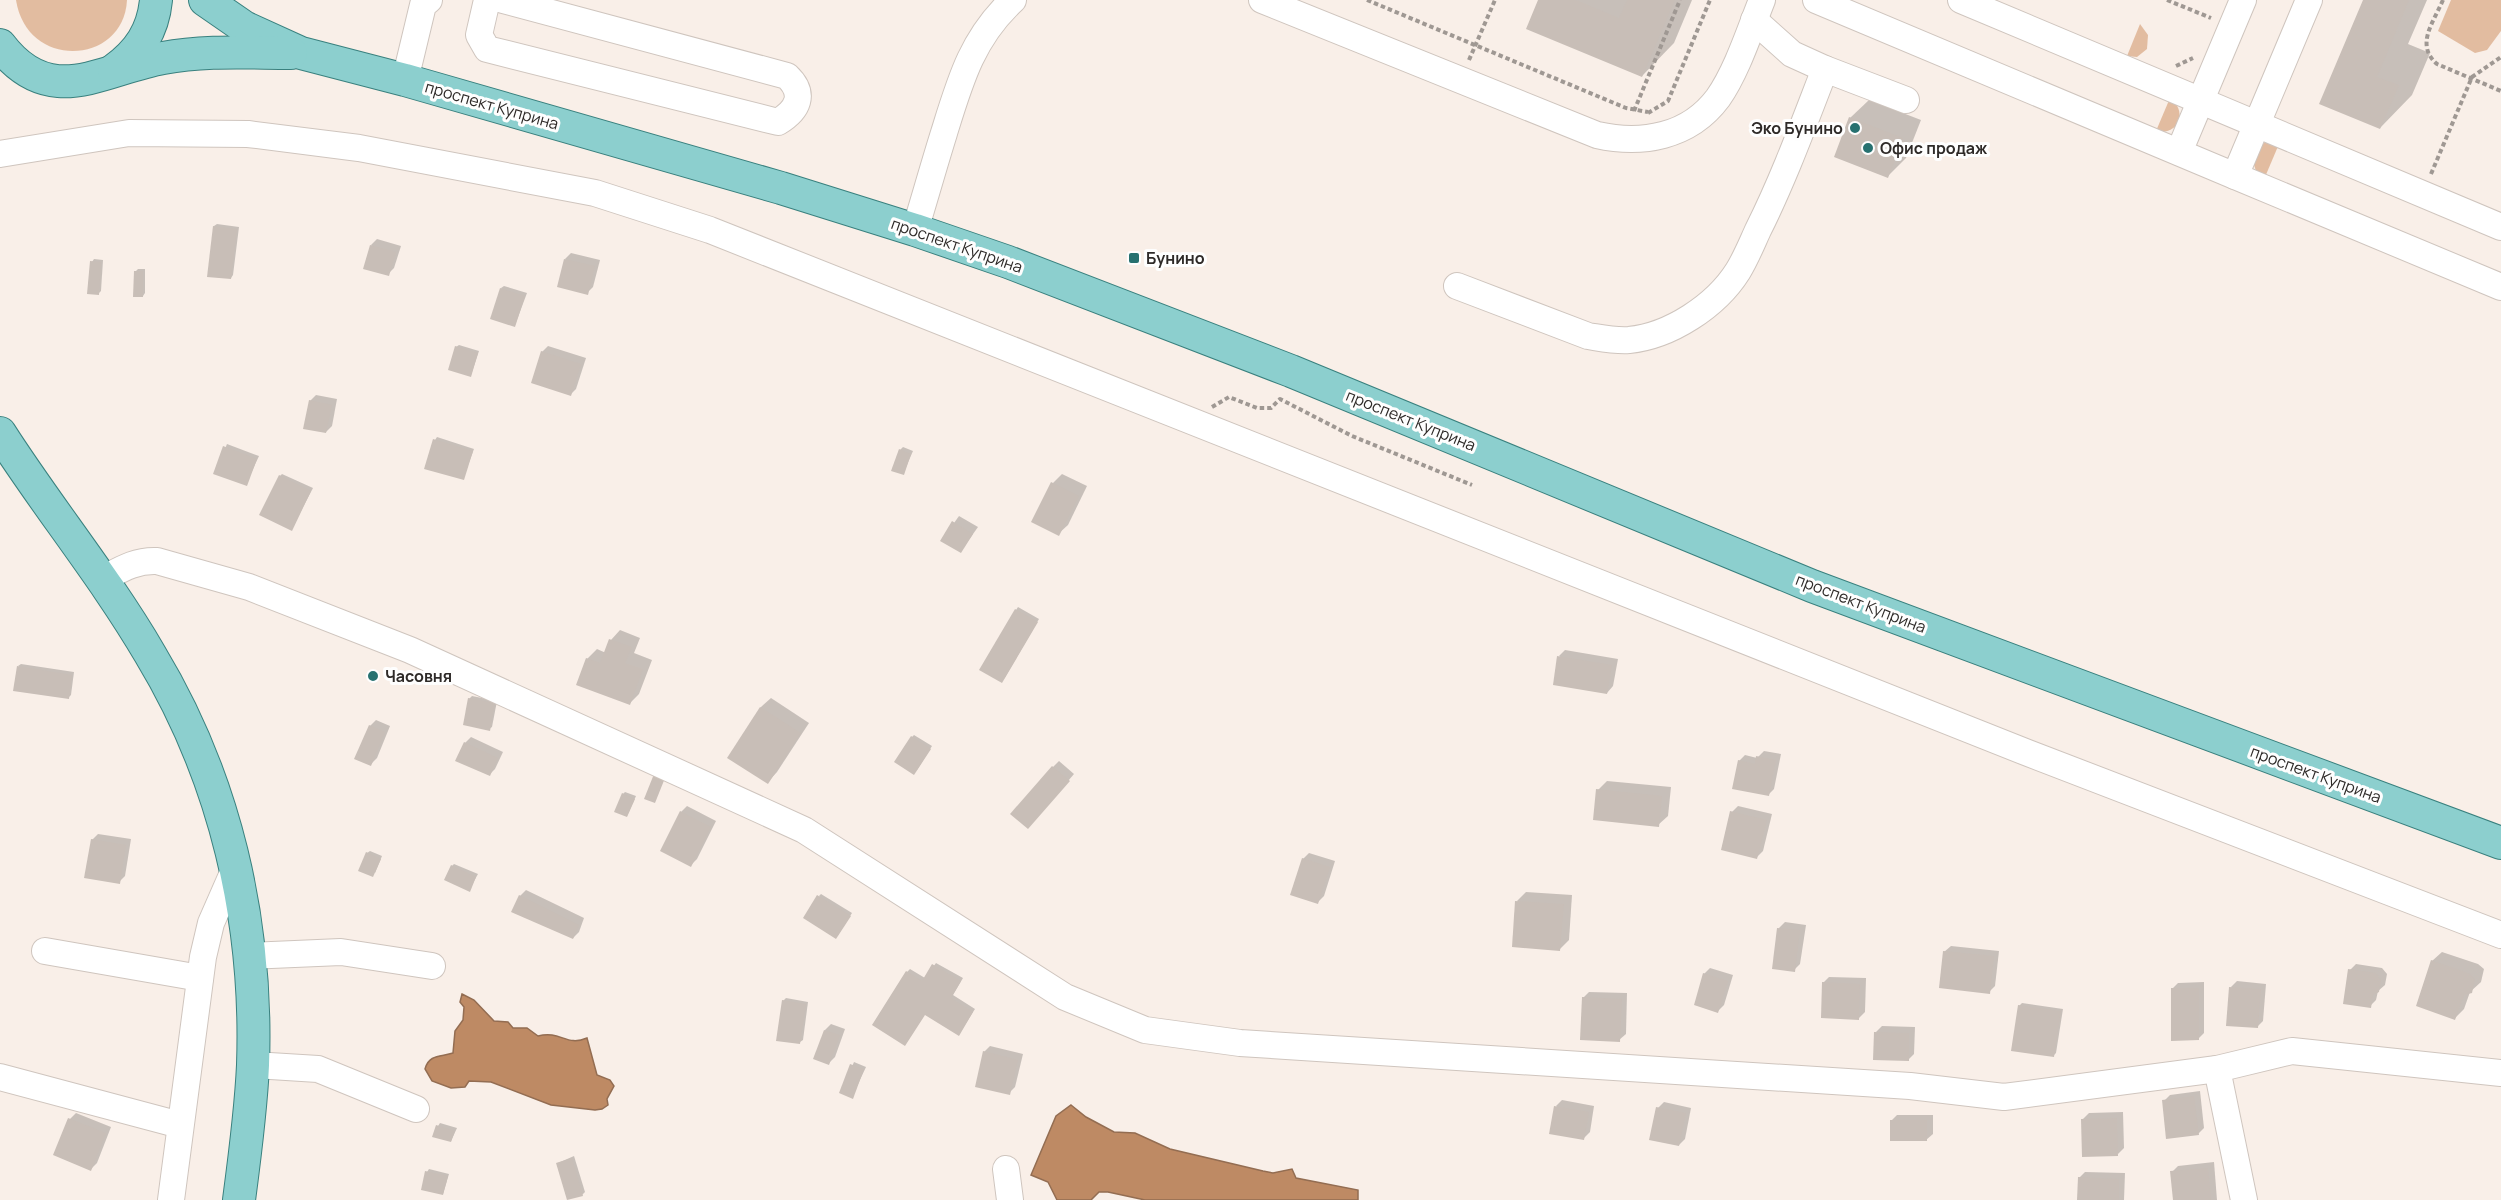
<svg xmlns="http://www.w3.org/2000/svg" width="2501" height="1200" viewBox="0 0 2501 1200" font-family="Manrope,sans-serif">
<style>
.green{fill:#e2bca0}
.water{fill:#be8a64;stroke:#936d52;stroke-width:1.5}
.shadow{fill:#0003}
.building{fill:#c8beb7}
.lines{fill:none;stroke-linecap:round;stroke-linejoin:round}
.minor-casing{stroke:#cfc5be;stroke-width:28}
.major-casing{stroke:#39807e;stroke-width:34}
.path{stroke:#9f9893;stroke-width:4;stroke-dasharray:4.5 3;stroke-linecap:butt}
.minor{stroke:#fff;stroke-width:26}
.major{stroke:#8ccfce;stroke-width:32}
.poi-dot{fill:#277170;stroke:#fefefe;stroke-width:2}
.labels{text-anchor:middle;dominant-baseline:central;stroke-width:6;stroke-linejoin:round;paint-order:stroke}
.street-label{font-size:16px;fill:#2e2a28;stroke:#fefefe}
.poi-label{font-size:16px;font-weight:bold;fill:#2e2a28;stroke:#fefefe;text-anchor:start}
</style>
<rect width="100%" height="100%" fill="#f9efe8"/>
<!-- green -->
<g class="green">
<path d="M 16,0 L 127,0 C 124,65 27,71 16,0 Z"/>
<polygon points="2451,0 2501,0 2501,31 2487,50 2475,53 2438,31"/>
<polygon points="2140,24 2148,35 2147,49 2137,57 2127,56"/>
<path d="M 2170,98 C 2188,111 2179,136 2156,131 Z"/>
<polygon points="2266,142 2279,144 2265,177 2256,171 2253,162 2261,145"/>
</g>
<!-- water -->
<g class="water">
<path d="M 462,994 L 474,1000 L 494,1021 L 508,1022 L 513,1028 L 527,1028 L 538,1036 C 561,1030 566,1047 587,1038 L 597,1075 L 610,1080 L 614,1086 L 607,1099 L 608,1105 L 602,1109 L 595,1110 L 551,1105 L 491,1082 L 469,1081 L 465,1087 L 451,1088 L 432,1081 L 425,1069 C 429,1054 441,1057 453,1053 L 455,1031 L 463,1020 L 464,1007 L 460,1002 Z"/>
<polygon points="1071,1105 1086,1117 1114,1132 1135,1133 1170,1149 1263,1171 1273,1173 1292,1169 1296,1178 1358,1190 1358,1200 1145,1200 1108,1192 1099,1192 1091,1200 1057,1200 1048,1182 1031,1175 1056,1116"/>
</g>
<!-- shadow -->
<g class="shadow">
<polygon points="1540,0 1692,0 1674,43 1642,76"/>
<polygon points="2364,0 2427,0 2408,44 2430,53 2412,95 2380,128"/>
<polygon points="1869,100 1921,120 1906,158 1887,177 1850,118"/>
<polygon points="217,224 239,227 233,275 231,278 214,226"/>
<polygon points="377,239 401,246 394,268 388,274 371,245"/>
<polygon points="571,253 600,260 593,287 587,293 565,259"/>
<polygon points="94,259 103,260 101,291 98,294 92,262"/>
<polygon points="138,269 145,269 145,293 143,296 135,272"/>
<polygon points="504,286 527,293 515,325 501,288"/>
<polygon points="459,345 479,351 471,375 456,347"/>
<polygon points="548,346 586,358 576,389 570,395 542,352"/>
<polygon points="316,395 337,399 332,426 326,432 310,401"/>
<polygon points="437,437 474,449 463,479 435,440"/>
<polygon points="227,444 259,456 246,484 215,473"/>
<polygon points="903,447 913,451 903,474 900,450"/>
<polygon points="282,474 313,488 291,530 280,476"/>
<polygon points="1062,474 1087,486 1068,525 1058,534 1053,483"/>
<polygon points="959,516 978,527 961,551 942,540"/>
<polygon points="1018,607 1039,619 1004,679 1016,610"/>
<polygon points="620,630 640,638 634,653 652,660 639,694 629,704 587,659 597,649 606,653 611,640"/>
<polygon points="1565,650 1618,659 1613,686 1607,693 1559,656"/>
<polygon points="21,664 74,672 71,695 68,698 18,666"/>
<polygon points="472,696 497,701 492,727 489,729 469,699"/>
<polygon points="771,698 809,723 777,772 768,782 729,757 761,707"/>
<polygon points="376,720 390,726 377,758 371,764 370,726"/>
<polygon points="914,735 932,746 917,770 912,737"/>
<polygon points="471,737 503,752 495,769 489,775 465,743"/>
<polygon points="1764,751 1781,754 1774,789 1768,795 1739,761 1745,755 1757,758"/>
<polygon points="1059,761 1074,774 1033,822 1053,767"/>
<polygon points="1607,781 1671,787 1668,816 1658,825 1598,790"/>
<polygon points="625,792 636,796 627,816 623,794"/>
<polygon points="687,806 716,821 697,859 691,865 681,812"/>
<polygon points="1738,806 1772,814 1763,851 1757,857 1732,812"/>
<polygon points="98,834 131,839 125,876 119,882 92,840"/>
<polygon points="370,851 382,856 375,873 367,853"/>
<polygon points="1309,853 1335,861 1324,896 1318,902 1303,859"/>
<polygon points="454,864 478,874 469,890 452,866"/>
<polygon points="526,890 584,918 579,932 573,938 513,912 520,896"/>
<polygon points="1526,892 1572,895 1569,940 1560,949 1517,901"/>
<polygon points="821,894 852,913 838,935 819,896"/>
<polygon points="1785,922 1806,925 1800,964 1794,970 1779,928"/>
<polygon points="1951,946 1999,951 1995,986 1989,992 1944,952"/>
<polygon points="2442,952 2478,964 2484,969 2481,982 2470,992 2464,1009 2455,1018 2432,961"/>
<polygon points="936,963 963,978 953,995 975,1009 961,1031 925,1013 874,1025 907,972 910,969 925,978"/>
<polygon points="2356,964 2382,968 2387,974 2385,985 2378,991 2376,1000 2370,1006 2350,970"/>
<polygon points="1710,968 1733,975 1724,1005 1718,1011 1704,974"/>
<polygon points="1829,977 1866,978 1865,1012 1859,1018 1823,983"/>
<polygon points="2237,981 2266,984 2263,1021 2257,1027 2231,987"/>
<polygon points="2204,982 2204,1033 2198,1039 2172,989 2178,983"/>
<polygon points="1589,992 1627,993 1626,1034 1619,1040 1583,998"/>
<polygon points="786,998 808,1002 803,1040 800,1042 783,1001"/>
<polygon points="2022,1003 2063,1009 2056,1053 2053,1056 2019,1006"/>
<polygon points="831,1024 845,1029 835,1057 829,1063 825,1030"/>
<polygon points="1882,1026 1915,1027 1914,1054 1908,1060 1876,1032"/>
<polygon points="990,1046 1023,1054 1015,1087 1009,1093 984,1052"/>
<polygon points="854,1062 866,1067 852,1097 841,1092"/>
<polygon points="2200,1091 2204,1128 2198,1134 2164,1101 2170,1095"/>
<polygon points="1562,1100 1594,1106 1590,1132 1584,1138 1556,1106"/>
<polygon points="1664,1102 1691,1108 1685,1139 1679,1145 1658,1108"/>
<polygon points="2123,1112 2124,1148 2118,1154 2083,1119 2089,1113"/>
<polygon points="76,1113 111,1127 97,1163 91,1169 70,1119"/>
<polygon points="1897,1115 1933,1115 1933,1134 1926,1140 1891,1121"/>
<polygon points="440,1123 457,1128 451,1141 438,1126"/>
<polygon points="574,1156 585,1192 582,1195 558,1163"/>
<polygon points="2214,1162 2217,1200 2174,1200 2172,1172 2178,1166"/>
<polygon points="429,1169 449,1174 443,1194 427,1172"/>
<polygon points="2085,1172 2125,1173 2124,1200 2078,1200 2079,1178"/>
</g>
<!-- building -->
<g class="building">
<polygon points="1538,0 1576,0 1619,18 1627,0 1675,0 1642,77 1526,29"/>
<polygon points="2363,0 2409,0 2377,77 2399,85 2380,129 2319,104"/>
<polygon points="1849,117 1903,138 1888,178 1834,157"/>
<polygon points="213,226 237,229 231,279 207,277"/>
<polygon points="370,245 396,252 389,276 363,269"/>
<polygon points="564,259 595,266 588,295 557,287"/>
<polygon points="90,261 101,262 99,295 87,294"/>
<polygon points="134,271 143,271 143,297 133,297"/>
<polygon points="500,288 525,296 515,327 490,319"/>
<polygon points="455,346 478,353 471,377 448,370"/>
<polygon points="541,351 581,364 571,396 531,383"/>
<polygon points="309,400 332,405 326,433 303,429"/>
<polygon points="433,439 473,451 464,480 424,469"/>
<polygon points="223,446 257,459 247,486 213,474"/>
<polygon points="899,449 911,454 904,475 891,471"/>
<polygon points="279,475 311,491 292,531 259,515"/>
<polygon points="1051,482 1079,496 1059,536 1031,522"/>
<polygon points="952,521 973,534 961,553 940,541"/>
<polygon points="1015,609 1038,622 1002,683 979,670"/>
<polygon points="609,639 632,647 625,663 643,669 630,705 576,685 586,658 600,663"/>
<polygon points="1557,656 1612,665 1607,694 1553,685"/>
<polygon points="17,666 72,675 69,699 13,691"/>
<polygon points="468,698 495,703 490,731 463,725"/>
<polygon points="760,707 801,733 768,784 727,758"/>
<polygon points="369,725 385,732 371,766 354,759"/>
<polygon points="911,736 931,749 914,775 894,762"/>
<polygon points="464,742 498,758 490,776 455,761"/>
<polygon points="1756,756 1776,760 1769,796 1732,789 1738,760 1755,764"/>
<polygon points="1052,766 1070,781 1028,829 1010,814"/>
<polygon points="654,774 665,778 655,803 644,799"/>
<polygon points="1596,789 1662,796 1659,827 1593,820"/>
<polygon points="622,793 635,799 627,817 614,812"/>
<polygon points="680,811 711,827 691,867 660,851"/>
<polygon points="1730,811 1767,820 1757,859 1721,850"/>
<polygon points="91,839 126,845 120,884 84,878"/>
<polygon points="366,852 381,859 373,877 358,871"/>
<polygon points="1302,858 1330,867 1318,904 1290,895"/>
<polygon points="451,865 476,877 470,892 444,880"/>
<polygon points="519,895 579,925 573,939 511,912"/>
<polygon points="817,895 851,916 836,939 803,918"/>
<polygon points="1515,901 1564,904 1560,951 1512,947"/>
<polygon points="1777,928 1800,930 1795,972 1772,969"/>
<polygon points="1943,951 1994,956 1990,994 1939,988"/>
<polygon points="2431,960 2468,973 2475,979 2472,993 2464,995 2455,1020 2416,1006"/>
<polygon points="932,964 961,981 951,998 973,1012 959,1036 925,1015 905,1046 872,1025 906,971 922,981"/>
<polygon points="2348,969 2376,973 2381,980 2379,992 2373,995 2371,1008 2343,1004"/>
<polygon points="1703,973 1728,981 1718,1013 1694,1005"/>
<polygon points="1822,982 1860,984 1859,1020 1821,1018"/>
<polygon points="2229,987 2261,989 2258,1028 2226,1026"/>
<polygon points="2171,988 2199,988 2199,1040 2171,1041"/>
<polygon points="1582,997 1622,999 1620,1042 1580,1040"/>
<polygon points="782,1000 806,1004 800,1044 776,1041"/>
<polygon points="2018,1005 2061,1011 2054,1057 2011,1051"/>
<polygon points="824,1030 840,1035 829,1065 813,1059"/>
<polygon points="1874,1032 1909,1033 1909,1061 1873,1060"/>
<polygon points="983,1051 1018,1060 1010,1095 975,1087"/>
<polygon points="850,1064 864,1069 853,1099 839,1093"/>
<polygon points="2194,1096 2199,1135 2166,1139 2162,1100"/>
<polygon points="1554,1106 1589,1112 1584,1140 1549,1134"/>
<polygon points="1656,1107 1686,1113 1679,1146 1649,1140"/>
<polygon points="68,1118 106,1133 91,1171 53,1155"/>
<polygon points="2117,1118 2118,1156 2082,1157 2081,1119"/>
<rect x="1890" y="1120" width="37" height="21"/>
<polygon points="436,1125 455,1131 451,1142 432,1137"/>
<polygon points="572,1158 583,1196 567,1200 556,1163"/>
<polygon points="2208,1168 2211,1200 2173,1200 2170,1171"/>
<polygon points="425,1171 448,1176 443,1195 421,1190"/>
<polygon points="2078,1177 2119,1179 2119,1200 2077,1200"/>
</g>
<g class="lines">
<defs>
<g id="minor">
<path d="M 487,0 L 479,35 L 487,49 L 778,122 C 798,110 806,94 787,76 L 503,0"/>
<path d="M 1262,0 L 1597,135 C 1642,145 1689,137 1718,98 C 1737,71 1750,30 1762,0"/>
<polyline points="1816,0 2235,176 2309,0"/>
<polyline points="1961,0 2501,227"/>
<polyline points="1754,20 1792,54 1825,69"/>
<polyline points="405,80 423,5 429,0"/>
<polyline points="2179,152 2243,0"/>
<polyline points="0,154 129,133 248,134 359,148 595,193 710,230 2028,753 2501,935"/>
<polyline points="2235,176 2501,287"/>
<path d="M 915,230 C 925,197 934,165 944,133 C 960,81 972,38 1013,0"/>
<path d="M 1457,286 L 1588,336 C 1601,338 1615,341 1629,340 C 1670,336 1716,306 1738,271 C 1746,258 1752,243 1758,230 C 1784,178 1804,123 1825,69 L 1906,100"/>
<path d="M 101,580 C 120,570 135,560 157,561 L 249,587 L 410,650 L 804,830 L 1065,997 L 1145,1030 L 1240,1043 L 1910,1086 L 2004,1097 L 2217,1069 L 2292,1051 L 2501,1073"/>
<polyline points="45,951 200,978"/>
<polyline points="249,956 341,952 432,966"/>
<polyline points="253,1065 318,1069 416,1109"/>
<polyline points="2217,1069 2244,1200"/>
<polyline points="0,1077 180,1125"/>
<polyline points="1006,1169 1010,1200"/>
<polyline points="171,1200 203,957 211,923 236,866"/>
</g>
<g id="major">
<polyline points="205,0 244,27 301,53 405,80 781,188 915,230 1008,262 1291,371 1812,586 2501,843"/>
<path d="M 0,45 C 50,111 102,69 163,58 C 205,50 249,53 291,53"/>
<path d="M 114,70 C 139,52 153,31 156,0"/>
<path d="M 0,433 C 48,508 105,577 150,654 C 225,778 258,920 253,1065 C 251,1110 245,1155 239,1200"/>
</g>
</defs>
<!-- minor casing -->
<use href="#minor" class="minor-casing"/>
<!-- major casing -->
<use href="#major" class="major-casing"/>
<!-- path -->
<g class="path">
<polyline points="1367,0 1626,108 1648,112"/>
<polyline points="2167,0 2211,18"/>
<path d="M 2443,0 C 2433,23 2415,45 2437,64 L 2501,91"/>
<polyline points="1469,60 1495,0"/>
<polyline points="2176,66 2193,58"/>
<polyline points="1634,111 1680,0"/>
<polyline points="1648,113 1668,101 1710,0"/>
<polyline points="2431,174 2472,77 2501,57"/>
<polyline points="1212,407 1229,397 1257,408 1271,408 1280,399 1352,436 1472,485"/>
</g>
<!-- minor -->
<use href="#minor" class="minor"/>
<!-- major -->
<use href="#major" class="major"/>
</g>
<!-- markers -->
<g class="poi-dot">
<circle cx="1855" cy="128" r="6"/>
<circle cx="1868" cy="148" r="6"/>
<rect x="1128" y="252" width="12" height="12" rx="3"/>
<circle cx="373" cy="676" r="6"/>
</g>
<g class="labels">
<!-- street labels -->
<g class="street-label">
<text transform="translate(492 105) rotate(16)">проспект Куприна</text>
<text transform="translate(957 245) rotate(19)">проспект Куприна</text>
<text transform="translate(1411 420) rotate(22)">проспект Куприна</text>
<text transform="translate(1861 603) rotate(21)">проспект Куприна</text>
<text transform="translate(2316 774) rotate(20)">проспект Куприна</text>
</g>
<!-- poi labels -->
<g class="poi-label">
<text x="1843" y="128" text-anchor="end">Эко Бунино</text>
<text x="1880" y="148">Офис продаж</text>
<text x="1146" y="258">Бунино</text>
<text x="385" y="676">Часовня</text>
</g>
</g>
</svg>
